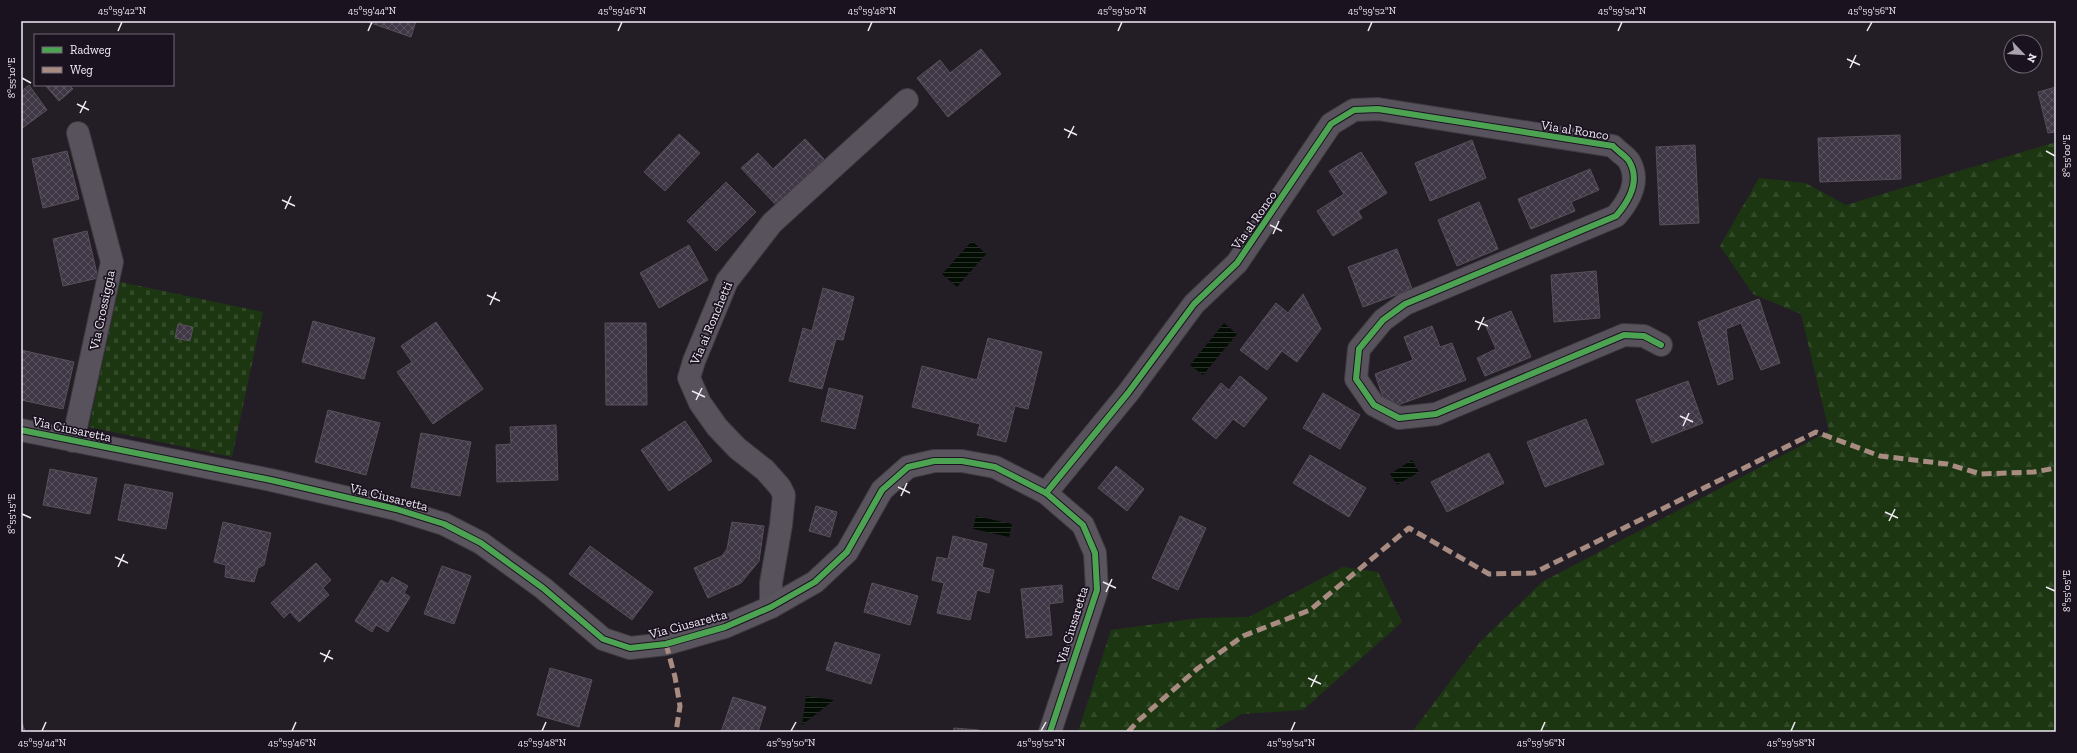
<svg xmlns="http://www.w3.org/2000/svg" width="2077" height="753" viewBox="0 0 2077 753" font-family="'Zilla Slab',serif">
<style>
.forest{fill:url(#forest-firs)}
.cemetery{fill:url(#cemetery-stones)}
.water{fill:url(#water-rules)}
.building{fill:url(#building-cross-hatch);stroke:#565158}
.lines{fill:none;stroke-linecap:round;stroke-linejoin:round}
.street-casing{stroke:#403b42;stroke-width:24}
.secondary-casing{stroke:#403b42;stroke-width:24}
.street{stroke:#57525b;stroke-width:22}
.secondary{stroke:#5a545e;stroke-width:22}
.quiet{stroke:#a88b81;stroke-width:5;stroke-dasharray:10 5;stroke-linecap:butt}
.cycleway-casing{stroke:#1b1220;stroke-width:8}
.cycleway{stroke:#4ca352;stroke-width:6}
.ticks{fill:none;stroke:#f0eaf4;stroke-width:1.5}
.labels{text-anchor:middle;dominant-baseline:central;stroke-width:3.5;stroke-linejoin:round;paint-order:stroke}
.street-label{font-size:13px;fill:#f0eaf4;stroke:#1b1220}
.neatline{fill:none;stroke:#f0eaf4;stroke-width:1.5}
.ticks-label{font-size:10px;text-anchor:middle;fill:#f0eaf4}
</style>
<defs>
<pattern id="forest-firs" width="22" height="20" patternUnits="userSpaceOnUse"><rect width="22" height="20" fill="#1d3612"/><path d="M5 1l3.5 6h-7zM16 11l3.5 6h-7z" fill="#334a29"/></pattern>
<pattern id="cemetery-stones" width="16" height="16" patternUnits="userSpaceOnUse"><rect width="16" height="16" fill="#1d3612"/><path d="M2 7V4a2 2 0 0 1 4 0v3zM10 15v-3a2 2 0 0 1 4 0v3z" fill="#334a29"/></pattern>
<pattern id="water-rules" width="6" height="5" patternUnits="userSpaceOnUse"><rect width="6" height="5" fill="#030d03"/><path d="M0 2.5h6" fill="none" stroke="#283028"/></pattern>
<pattern id="building-cross-hatch" width="8" height="8" patternUnits="userSpaceOnUse"><rect width="8" height="8" fill="#403746"/><path d="M0 0l8 8M0 8l8-8" fill="none" stroke="#5c5461"/></pattern>
</defs>
<rect width="100%" height="100%" fill="#231e26"/>
<!-- forest -->
<g class="forest">
<polygon points="2056,142 2056,732 1412,732 1480,642 1542,582 1829,431 1801,314 1753,294 1720,246 1759,178 1805,183 1846,205"/>
<polygon points="1343,567 1378,572 1402,622 1303,710 1242,714 1211,732 1078,732 1111,630 1200,618 1249,617"/>
</g>
<!-- cemetery -->
<polygon class="cemetery" points="120,282 263,312 232,457 89,427"/>
<!-- water -->
<g class="water">
<polygon points="972,241 986,254 957,287 942,274"/>
<polygon points="1224,323 1237,334 1203,375 1190,365"/>
<polygon points="1412,460 1419,472 1397,485 1390,474"/>
<polygon points="976,516 1012,524 1009,537 973,529"/>
<polygon points="806,696 834,700 802,725"/>
</g>
<!-- building -->
<g class="building">
<polygon points="365,21 416,21 411,37"/>
<polygon points="981,49 1001,74 948,117 917,78 940,60 950,73"/>
<polygon points="29,85 47,110 21,129 21,92"/>
<polygon points="45,85 69,85 73,89 59,101"/>
<polygon points="2056,87 2056,132 2048,133 2038,92"/>
<polygon points="679,134 700,153 665,191 644,172"/>
<polygon points="1900,135 1901,179 1820,182 1818,138"/>
<polygon points="805,139 824,159 776,205 741,168 758,153 773,169"/>
<polygon points="1472,140 1486,178 1430,201 1415,163"/>
<polygon points="1695,145 1699,223 1660,225 1656,147"/>
<polygon points="67,151 79,199 43,208 32,159"/>
<polygon points="1361,152 1387,193 1358,211 1362,218 1333,236 1317,211 1344,194 1329,171"/>
<polygon points="1590,169 1599,190 1571,202 1575,211 1531,229 1518,199"/>
<polygon points="726,182 756,212 716,251 687,221"/>
<polygon points="1479,202 1498,249 1457,266 1438,220"/>
<polygon points="87,231 98,278 63,286 53,239"/>
<polygon points="689,245 708,280 659,308 640,273"/>
<polygon points="1397,249 1412,289 1363,307 1348,267"/>
<polygon points="1596,271 1600,318 1554,322 1551,275"/>
<polygon points="823,288 854,297 843,340 836,339 822,389 789,381 803,328 812,331"/>
<polygon points="1303,294 1321,329 1297,362 1282,351 1267,370 1240,350 1276,303 1288,313"/>
<polygon points="1759,299 1780,363 1761,370 1741,323 1726,329 1733,379 1718,385 1698,322"/>
<polygon points="1511,311 1531,357 1485,376 1477,358 1496,349 1484,322"/>
<polygon points="313,321 375,338 364,379 302,362"/>
<polygon points="436,322 483,389 433,424 397,372 412,362 401,346"/>
<polygon points="605,323 646,323 647,405 606,405"/>
<polygon points="178,324 193,327 190,341 175,338"/>
<polygon points="1432,326 1440,347 1452,343 1466,380 1387,409 1375,374 1413,360 1404,337"/>
<polygon points="988,338 1042,352 1028,409 1015,406 1006,442 977,435 980,424 912,407 922,366 977,380"/>
<polygon points="21,350 74,362 63,409 21,400"/>
<polygon points="1240,376 1267,398 1244,427 1233,419 1216,439 1192,419 1221,383 1229,390"/>
<polygon points="1688,381 1703,423 1652,443 1636,400"/>
<polygon points="829,388 863,396 855,429 821,421"/>
<polygon points="1323,393 1360,415 1340,449 1303,428"/>
<polygon points="328,410 380,423 366,475 315,462"/>
<polygon points="1586,419 1604,464 1545,487 1527,442"/>
<polygon points="685,421 712,461 669,491 641,450"/>
<polygon points="556,425 558,480 497,482 496,445 511,444 510,427"/>
<polygon points="421,433 471,442 460,496 411,487"/>
<polygon points="1489,453 1504,483 1447,512 1431,482"/>
<polygon points="1310,455 1366,488 1349,517 1293,483"/>
<polygon points="1116,466 1144,489 1127,511 1098,488"/>
<polygon points="50,469 97,478 90,514 43,505"/>
<polygon points="125,484 173,493 166,529 118,520"/>
<polygon points="816,506 837,512 830,537 809,531"/>
<polygon points="1180,516 1206,528 1178,590 1152,578"/>
<polygon points="223,522 271,533 264,565 258,568 254,582 225,577 226,565 214,562"/>
<polygon points="732,522 764,526 759,561 741,583 708,598 694,568 722,556 727,549"/>
<polygon points="953,536 987,544 982,567 994,570 989,593 977,590 970,620 937,613 944,583 932,580 937,557 948,559"/>
<polygon points="590,546 653,592 632,620 569,574"/>
<polygon points="316,563 331,580 323,588 329,595 299,622 290,612 284,618 271,603"/>
<polygon points="442,566 471,576 454,624 424,614"/>
<polygon points="392,577 408,586 404,593 410,597 388,632 376,625 372,632 355,621 381,580 388,584"/>
<polygon points="872,583 918,596 910,625 864,612"/>
<polygon points="1062,585 1063,602 1049,604 1052,635 1026,638 1021,589"/>
<polygon points="835,642 880,655 871,684 826,670"/>
<polygon points="550,668 592,680 579,727 537,715"/>
<polygon points="733,697 766,707 758,732 721,732"/>
<polygon points="21,718 25,732 21,732"/>
<polygon points="954,728 979,730 979,732 953,732"/>
</g>
<g class="lines">
<defs>
<g id="street">
<polyline points="73,441 112,262 78,133"/>
<path d="M 1046,493 L 1128,393 L 1194,304 L 1237,263 L 1331,124 L 1354,110 L 1378,109 L 1613,146 C 1617,151 1626,156 1629,161 C 1641,181 1629,201 1616,216 L 1405,304 L 1383,320 L 1359,349 L 1356,379 L 1374,405 L 1399,418 L 1436,414 L 1624,335 L 1644,336 L 1661,345"/>
<polyline points="771,607 771,583 781,525 784,495 780,487 765,470 737,448 717,427 700,403 689,378 694,361 727,281 772,223 907,100"/>
</g>
<polyline id="secondary" points="21,430 271,480 396,509 444,524 481,543 543,588 603,639 630,648 666,644 725,627 771,607 815,582 847,552 882,490 908,467 934,461 962,461 995,467 1046,493 1083,525 1095,553 1097,590 1050,732"/>
</defs>
<!-- street casing -->
<use href="#street" class="street-casing"/>
<!-- secondary casing -->
<use href="#secondary" class="secondary-casing"/>
<!-- street -->
<use href="#street" class="street"/>
<!-- secondary -->
<use href="#secondary" class="secondary"/>
<!-- quiet -->
<g class="quiet">
<polyline points="666,644 675,677 680,706 676,732"/>
<polyline points="1128,732 1138,721 1197,669 1243,636 1310,610 1409,528 1489,574 1534,573 1816,432 1880,456 1947,464 1981,474 2034,472 2056,468"/>
</g>
<defs>
<g id="cycleway">
<polyline points="21,430 271,480 396,509 444,524 481,543 543,588 603,639 630,648 666,644 725,627 771,607 815,582 847,552 882,490 908,467 934,461 962,461 995,467 1046,493 1083,525 1095,553 1097,590 1050,732"/>
<path d="M 1046,493 L 1128,393 L 1194,304 L 1237,263 L 1331,124 L 1354,110 L 1378,109 L 1613,146 C 1617,151 1626,156 1629,161 C 1641,181 1629,201 1616,216 L 1405,304 L 1383,320 L 1359,349 L 1356,379 L 1374,405 L 1399,418 L 1436,414 L 1624,335 L 1644,336 L 1661,345"/>
</g>
</defs>
<!-- cycleway casing -->
<use href="#cycleway" class="cycleway-casing"/>
<!-- cycleway -->
<use href="#cycleway" class="cycleway"/>
</g>
<!-- ticks -->
<path class="ticks" d="M 118,31 L 122,22M 368,31 L 372,22M 618,31 L 622,22M 868,31 L 872,22M 1118,31 L 1122,22M 1368,31 L 1372,22M 1618,31 L 1622,22M 1867,31 L 1872,22M 1847,59 L 1860,65M 1850,68 L 1856,55M 22,78 L 31,83M 77,104 L 89,110M 80,113 L 86,101M 1064,129 L 1077,135M 1068,138 L 1074,126M 2046,151 L 2055,156M 282,200 L 295,206M 285,209 L 291,196M 1270,225 L 1282,231M 1273,234 L 1279,221M 487,295 L 500,301M 490,305 L 496,292M 1475,321 L 1488,326M 1478,330 L 1484,317M 692,391 L 705,397M 696,400 L 702,388M 1680,416 L 1693,422M 1683,426 L 1689,413M 898,487 L 910,493M 901,496 L 907,483M 1885,512 L 1898,518M 22,514 L 31,518M 1889,521 L 1895,509M 115,557 L 128,563M 118,567 L 124,554M 1103,582 L 1116,588M 2046,587 L 2055,591M 1106,592 L 1112,579M 320,653 L 333,659M 324,662 L 330,650M 1308,678 L 1321,684M 1311,687 L 1317,675M 42,731 L 46,722M 292,731 L 296,722M 542,731 L 546,722M 791,731 L 796,722M 1041,731 L 1046,722M 1291,731 L 1295,722M 1541,731 L 1545,722M 1791,731 L 1795,722"/>
<g class="labels">
<!-- street labels -->
<g class="street-label">
<text transform="translate(1575 130) rotate(9)">Via al Ronco</text>
<text transform="translate(1254 220) rotate(-55)">Via al Ronco</text>
<text transform="translate(102 310) rotate(-78)">Via Crossiggia</text>
<text transform="translate(711 323) rotate(-67)">Via ai Ronchetti</text>
<text transform="translate(72 429) rotate(12)">Via Ciusaretta</text>
<text transform="translate(389 497) rotate(14)">Via Ciusaretta</text>
<text transform="translate(688 624) rotate(-15)">Via Ciusaretta</text>
<text transform="translate(1072 625) rotate(-73)">Via Ciusaretta</text>
</g>
</g>
<!-- border -->
<rect width="2077" height="753" fill="none" stroke="#1b1220" stroke-width="44"/>
<!-- legend -->
<rect x="34" y="34" width="140" height="52" fill="#1b1220" stroke="#706875"/>
<rect x="42" y="47" width="20" height="6" fill="#4ca352" stroke="#706875"/>
<text x="70" y="54" font-size="12" fill="#f0eaf4">Radweg</text>
<rect x="42" y="67" width="20" height="6" fill="#a88b81" stroke="#706875"/>
<text x="70" y="74" font-size="12" fill="#f0eaf4">Weg</text>
<!-- north arrow -->
<g transform="translate(2023 54) rotate(115)"><circle r="19" fill="#1b1220" stroke="#706875"/>
<path d="M0-3L7 15L0 10L-7 15Z" fill="#a8a3ac"/>
<text y="-6" font-size="11" font-weight="bold" text-anchor="middle" fill="#f0eaf4">N</text>
</g>
<rect x="22" y="22" width="2033" height="709" class="neatline"/>
<g class="ticks-label">
<text x="122" y="14">45°59'42"N</text>
<text x="372" y="14">45°59'44"N</text>
<text x="622" y="14">45°59'46"N</text>
<text x="872" y="14">45°59'48"N</text>
<text x="1122" y="14">45°59'50"N</text>
<text x="1372" y="14">45°59'52"N</text>
<text x="1622" y="14">45°59'54"N</text>
<text x="1872" y="14">45°59'56"N</text>
<text transform="translate(11 78) rotate(-90)" y="4">8°55'10"E</text>
<text transform="translate(2066 156) rotate(-90)" y="4">8°55'00"E</text>
<text transform="translate(11 514) rotate(-90)" y="4">8°55'15"E</text>
<text transform="translate(2066 591) rotate(-90)" y="4">8°55'05"E</text>
<text x="42" y="746">45°59'44"N</text>
<text x="292" y="746">45°59'46"N</text>
<text x="542" y="746">45°59'48"N</text>
<text x="791" y="746">45°59'50"N</text>
<text x="1041" y="746">45°59'52"N</text>
<text x="1291" y="746">45°59'54"N</text>
<text x="1541" y="746">45°59'56"N</text>
<text x="1791" y="746">45°59'58"N</text>
</g>
</svg>
